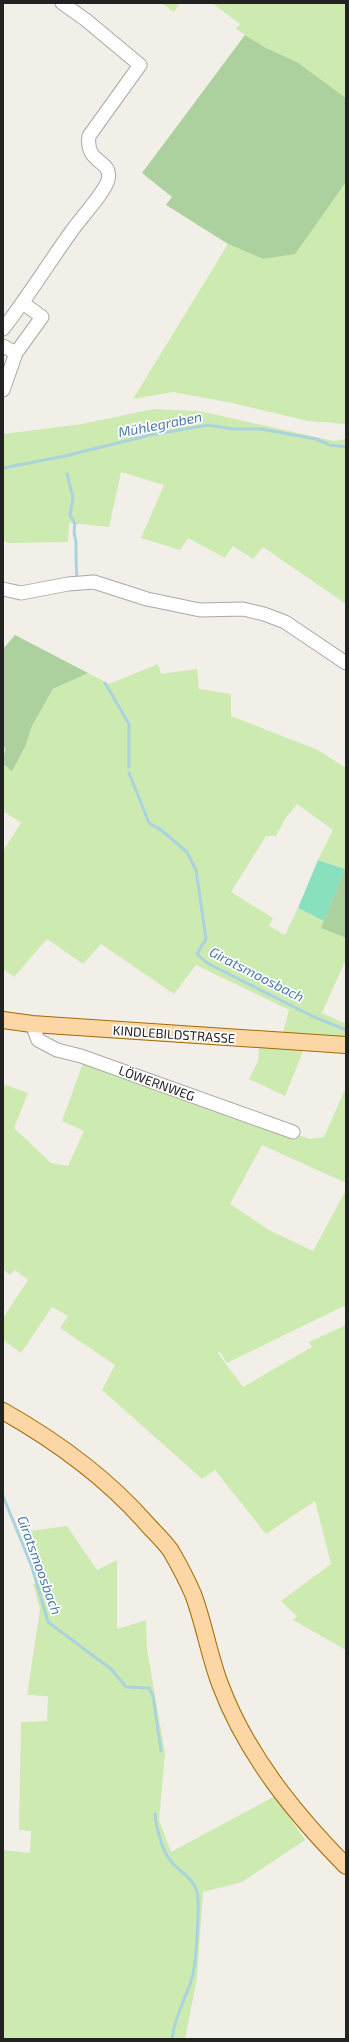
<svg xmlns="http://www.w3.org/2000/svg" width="349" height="2042" viewBox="0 0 349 2042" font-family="'Exo 2',sans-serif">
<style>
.grass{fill:#cdebb0}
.forest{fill:#add19e}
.pitch{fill:#88e0be}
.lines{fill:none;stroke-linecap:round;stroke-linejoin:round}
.stream{stroke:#aad3df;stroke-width:3}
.minor-casing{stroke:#a9a9a9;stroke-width:15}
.major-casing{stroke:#a06b00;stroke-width:18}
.minor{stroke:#fff;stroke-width:13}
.major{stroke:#fcd6a4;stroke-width:16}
.labels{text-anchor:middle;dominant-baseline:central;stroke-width:3.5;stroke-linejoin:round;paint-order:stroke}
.street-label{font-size:13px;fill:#222;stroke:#fff}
.water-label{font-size:14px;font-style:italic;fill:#4a7aab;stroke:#fff}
</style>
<rect width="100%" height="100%" fill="#f2efe9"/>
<!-- grass -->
<g class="grass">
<polygon points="161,3 180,3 174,12"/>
<polygon points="212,3 346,3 346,98 297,62 266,48 236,29 240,24"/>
<polygon points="346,182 346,424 308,421 232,403 173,392 133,399 228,244 263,259 343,187"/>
<polygon points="153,409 199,411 334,441 346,439 346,604 263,547 253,559 233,546 225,558 188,538 180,550 141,538 164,485 121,472 109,527 69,523 68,542 8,543 3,540 3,434 82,424"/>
<polygon points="158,664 161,674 197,669 199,689 231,694 231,716 318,750 346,768 345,869 318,860 333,830 297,804 285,819 276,836 266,836 231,892 273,918 269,926 285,935 298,908 324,921 322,928 346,938 346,959 322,1013 346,1024 346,1035 343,1037 283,1033 289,1010 196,965 174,994 101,944 83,964 47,939 14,977 3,969 3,851 21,823 3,811 3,764 12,770 25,747 32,726 53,689 88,673 109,684"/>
<polygon points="259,1047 304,1049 285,1096 249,1079 258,1061"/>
<polygon points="84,1060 310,1139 324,1137 346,1087 346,1183 262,1145 230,1204 269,1230 313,1251 346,1190 346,1311 344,1306 227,1363 220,1352 218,1353 243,1387 312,1347 309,1342 346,1325 346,1650 293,1620 297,1616 281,1601 331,1564 315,1501 266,1534 215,1470 202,1479 102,1390 115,1365 60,1328 68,1316 52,1307 21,1353 3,1340 3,1318 28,1280 15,1270 10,1275 3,1269 3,1084 28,1093 14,1128 51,1163 68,1166 84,1131 62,1121"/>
<polygon points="67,1526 97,1570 117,1560 117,1629 146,1620 147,1649 165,1753 159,1820 171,1852 275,1796 305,1840 242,1882 203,1892 197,1978 185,2039 3,2039 3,1850 30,1853 31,1831 19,1830 21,1722 47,1721 48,1696 27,1695 40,1609 33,1584 40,1584 23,1532"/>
</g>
<!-- forest -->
<g class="forest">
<polygon points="245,35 266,48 297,62 346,98 346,182 295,254 263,259 228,244 166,205 172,197 142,173"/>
<polygon points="15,635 88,673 53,689 32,726 25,747 12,771 3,764 5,748 3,746 3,649"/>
<polygon points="346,866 346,938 321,928"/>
</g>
<!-- pitch -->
<polygon class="pitch" points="318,860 345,869 324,921 298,908"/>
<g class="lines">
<!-- stream -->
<g class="stream">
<polyline points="3,468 65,456 150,435 208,425 233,429 261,429 316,439 330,445 346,447"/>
<path d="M 67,474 L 73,498 L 70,515 L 75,524 C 72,537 77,537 76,546 C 76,557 76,568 77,579"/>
<polyline points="105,683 129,724 129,767"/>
<polyline points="129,773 149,823 161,830 187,852 196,870 206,939 197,954 207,963 312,1016 346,1030"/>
<polyline points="3,1496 32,1567 48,1622 111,1669 126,1687 149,1688 153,1696 161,1751"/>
<path d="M 155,1814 C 156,1827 162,1850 170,1860 C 178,1872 193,1876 197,1892 C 200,1904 196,1966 192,1978 C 186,1998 174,2018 172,2039"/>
</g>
<defs>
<g id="minor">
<path d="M 3,329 C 27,298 48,264 71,232 C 79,220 105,192 108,180 C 113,159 85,165 89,136 L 140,65 L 86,20 L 62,3"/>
<polyline points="3,346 16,353 3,390"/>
<polyline points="16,353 42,317 23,303"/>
<polyline points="3,589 21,593 68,584 94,582 147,599 200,610 243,609 264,614 285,622 346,663"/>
<polyline points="32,1024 38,1040 57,1050 81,1056 293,1132"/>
</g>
<g id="major">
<polyline points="3,1020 32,1024 346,1045"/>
<path d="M 3,1411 C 56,1441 107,1478 147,1524 C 155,1533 164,1541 171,1551 C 179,1565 187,1580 193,1594 C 204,1623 209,1655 220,1684 C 246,1754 294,1813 346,1866"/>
</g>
</defs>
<!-- minor casing -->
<use href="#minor" class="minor-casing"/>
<!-- major casing -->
<use href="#major" class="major-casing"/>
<!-- minor -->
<use href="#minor" class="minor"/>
<!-- major -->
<use href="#major" class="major"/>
</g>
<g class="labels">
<!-- street labels -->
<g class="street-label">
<text transform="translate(174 1034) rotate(4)">KINDLEBILDSTRASSE</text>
<text transform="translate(157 1083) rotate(20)">LÖWERNWEG</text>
</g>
<!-- water labels -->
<g class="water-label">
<text transform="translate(160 424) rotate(-11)">Mühlegraben</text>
<text transform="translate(257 974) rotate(27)">Giratsmoosbach</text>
<text transform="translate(40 1565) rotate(70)">Giratsmoosbach</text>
</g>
</g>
<!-- border -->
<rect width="349" height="2042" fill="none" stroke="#222222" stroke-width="8"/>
</svg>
